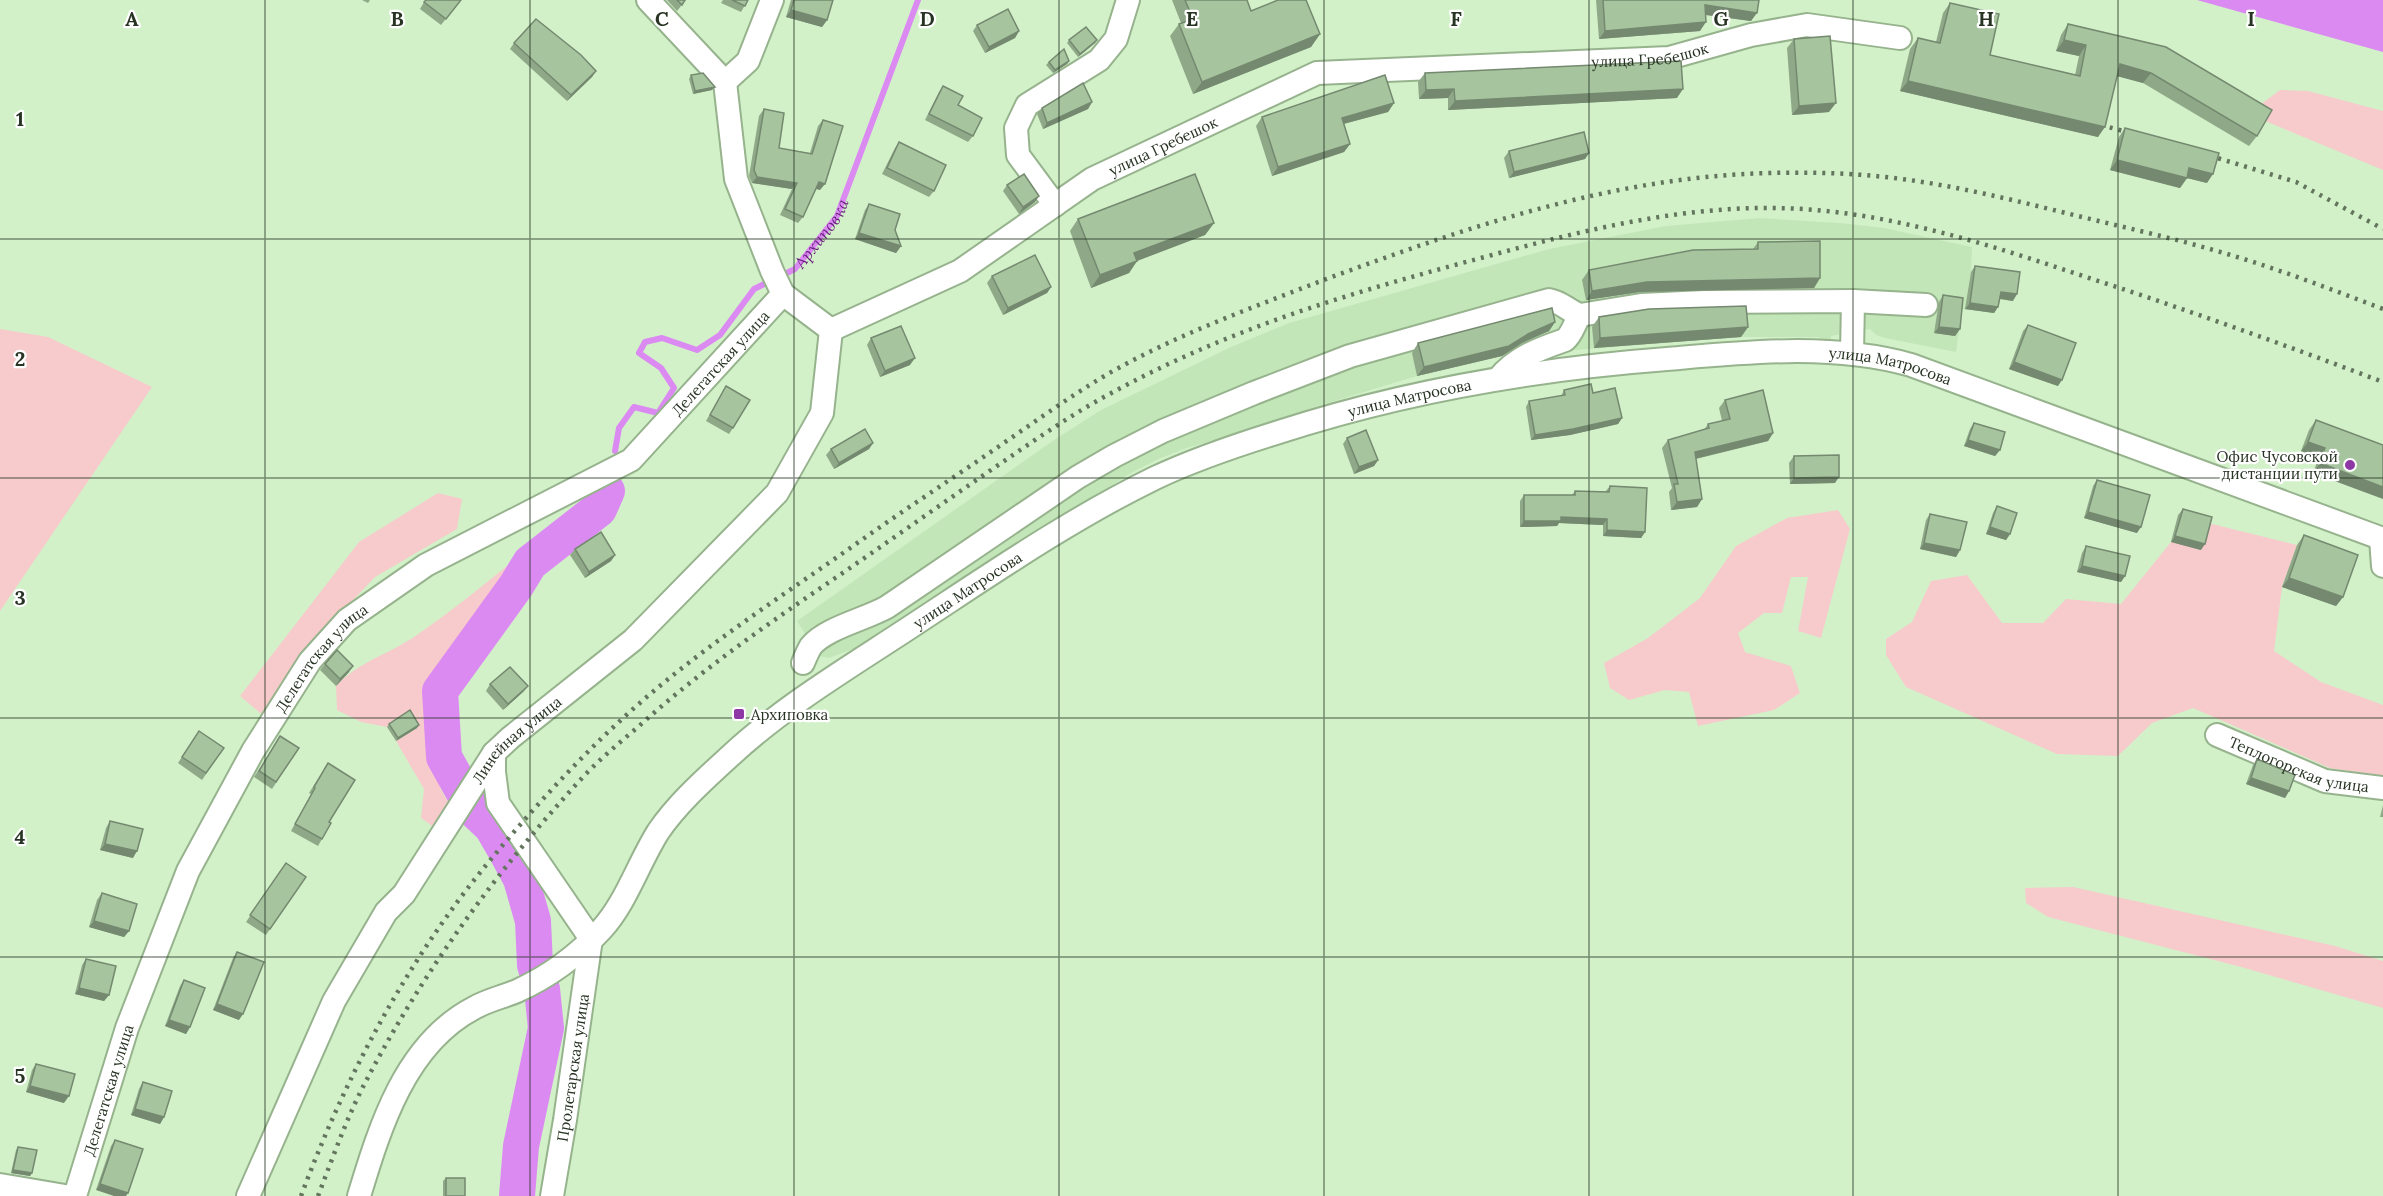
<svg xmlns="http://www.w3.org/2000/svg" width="2383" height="1196" viewBox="0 0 2383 1196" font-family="Lora,serif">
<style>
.built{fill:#c3e6b8}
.green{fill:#f7cbcb}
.water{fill:#db8af2}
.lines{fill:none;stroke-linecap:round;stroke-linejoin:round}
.stream{stroke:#db8af2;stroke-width:6}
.river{stroke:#db8af2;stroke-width:36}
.minor-casing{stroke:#96b38d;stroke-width:26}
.minor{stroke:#fff;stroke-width:22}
.rail{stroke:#63755d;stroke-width:4.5;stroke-dasharray:3 6;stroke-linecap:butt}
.wall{fill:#8fa988}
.shaded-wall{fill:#74896f}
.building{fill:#a6c49e;stroke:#74896f;stroke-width:1.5}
.grid{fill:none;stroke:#273323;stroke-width:1.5;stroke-opacity:0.55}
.poi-dot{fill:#8e38a5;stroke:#fff;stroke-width:2}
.labels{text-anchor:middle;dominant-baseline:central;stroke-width:4.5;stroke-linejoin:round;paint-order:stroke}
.street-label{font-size:15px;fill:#273323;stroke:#fff}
.poi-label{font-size:15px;fill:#273323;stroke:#fff;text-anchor:end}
.water-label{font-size:16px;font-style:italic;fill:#691f7c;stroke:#fff}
.grid-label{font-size:20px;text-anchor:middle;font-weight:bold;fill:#273323;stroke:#fff;stroke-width:4.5;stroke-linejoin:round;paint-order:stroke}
</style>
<rect width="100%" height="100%" fill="#d2f1c9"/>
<!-- built -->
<polygon class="built" points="1760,218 1840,223 1884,228 1972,247 1971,272 2016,279 2013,301 1996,299 1971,310 1962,309 1956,352 1885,338 1876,335 1870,329 1831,336 1831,339 1820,340 1819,337 1741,337 1551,352 1547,340 1517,347 1517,352 1417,376 1305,410 1263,426 1187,448 1161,458 1131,473 853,649 829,658 819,656 797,621 1051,442 1101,410 1231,347 1289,323 1549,249 1666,226"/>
<!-- green -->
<g class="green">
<polygon points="2280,90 2308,91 2383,111 2383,170 2265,121 2260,105"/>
<polygon points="0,329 48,337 152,387 0,611"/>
<polygon points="438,493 462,499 457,529 375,577 314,641 265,717 240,696 359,542"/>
<path d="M 577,506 L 589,525 L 526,588 L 464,670 L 447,699 L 450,757 L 440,788 L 448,802 L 435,828 L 421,818 L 424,789 L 396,741 L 417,728 L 408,714 L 387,727 L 361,722 L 337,710 L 336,686 C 359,661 390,654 417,635 C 473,596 526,551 577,506 Z"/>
<polygon points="1838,510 1850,529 1821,638 1798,631 1808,577 1791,577 1782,613 1764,613 1738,633 1745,652 1791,666 1800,693 1774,710 1698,726 1689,692 1665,690 1629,700 1610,688 1604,663 1648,638 1700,598 1736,546 1787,518"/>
<polygon points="2208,523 2297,545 2282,587 2274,651 2321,682 2383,705 2383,776 2330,768 2193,708 2152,723 2118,756 2057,754 1906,687 1886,655 1886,639 1912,622 1931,581 1967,575 2002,623 2043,623 2066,599 2121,604 2171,542"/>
<polygon points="2073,887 2335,946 2383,961 2383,1008 2241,967 2048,917 2026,903 2025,888"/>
</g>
<!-- water -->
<polygon class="water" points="2197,0 2383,0 2383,52"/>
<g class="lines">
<!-- stream -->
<path class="stream" id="s1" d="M 615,451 L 619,428 L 634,407 L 658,413 L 674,388 L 661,368 L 639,353 L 645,342 L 662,338 L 697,350 L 720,335 L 754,289 L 795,269 L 837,216 L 918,0"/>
<!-- river -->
<polyline class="river" points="517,1196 521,1146 546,1028 542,989 535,965 533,921 521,879 507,853 492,827 473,809 444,757 440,691 516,586 530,563 599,509 607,491"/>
<defs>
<g id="minor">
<polyline points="648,0 725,82"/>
<polyline points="725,82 736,179 772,271 783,294 831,330"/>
<polyline points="725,82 748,61 772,0"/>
<polyline points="1055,205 1018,155 1016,128 1027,105 1099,60 1116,39 1128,0"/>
<polyline points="1853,301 1926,305"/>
<path id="s2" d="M 831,330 L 960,271 L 1092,179 L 1317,73 L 1669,58 L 1751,35 L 1807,25 L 1900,38"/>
<path d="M 1498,379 C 1516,357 1539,349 1565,340 C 1573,333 1574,324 1580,315"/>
<polyline points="2381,539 2383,566"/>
<path d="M 803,663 C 805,658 808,651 811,646 C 826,628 866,619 887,607 L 1078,477 L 1114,456 L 1163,431 L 1254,393 L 1350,356 L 1549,300 C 1562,302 1568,311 1580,315 L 1641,305 L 1705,302 L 1853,301 L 1852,353"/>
<path id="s3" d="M 2217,735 L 2325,781 L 2383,788"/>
<polyline points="494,753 494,772 498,803 591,939"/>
<polyline points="0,1185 65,1196"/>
<path id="s4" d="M 75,1196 L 127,1028 L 188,871 L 253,751 L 310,661 L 347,620 L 426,565 L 631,460 L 783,294"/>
<path id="s5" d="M 248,1196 L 334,1001 L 386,912 L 404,894 L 494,753 L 510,738 L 633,640 L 777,493 L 822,413 L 831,330"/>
<path id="s6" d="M 359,1196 C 380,1127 405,1044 474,1008 C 488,1000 503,997 517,991 C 550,976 577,956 601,930 C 626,903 638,864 658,832 C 677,804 704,780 729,757 C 787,703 855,664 921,620 C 997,570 1073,518 1155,478 C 1195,459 1237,445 1279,432 C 1405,391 1535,369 1667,359 C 1749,352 1832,343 1911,365 L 2383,539"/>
<path id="s7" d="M 552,1196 L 565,1120 L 591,939"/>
</g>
</defs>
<!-- minor casing -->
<use href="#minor" class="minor-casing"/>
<!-- minor -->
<use href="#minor" class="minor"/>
<!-- rail -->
<g class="rail">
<polyline points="2101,125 2138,135"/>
<polyline points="2201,153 2296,182 2383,229"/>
<path d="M 301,1196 C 346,1075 409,957 492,858 C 540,800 592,744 649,695 C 716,638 791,590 863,539 C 907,508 953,478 998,447 C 1036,421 1073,394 1113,371 C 1179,334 1251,308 1321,281 C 1467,227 1615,176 1772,173 C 1809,172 1848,173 1885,177 C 1951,184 2017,201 2082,217 C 2127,228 2172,238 2217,251 C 2273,267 2328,288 2383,309"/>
<path d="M 318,1196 C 333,1157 347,1117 366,1081 C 424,970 498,869 583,777 C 600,759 619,743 638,727 C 703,668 775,619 847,570 C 895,537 943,503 991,470 C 1032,442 1073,413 1117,390 C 1237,325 1361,290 1492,255 C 1585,230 1677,207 1774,208 C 1882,209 1987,244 2089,278 C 2188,310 2285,345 2383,382"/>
</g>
</g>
<!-- wall -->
<g class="wall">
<polygon points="362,0 370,0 368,3"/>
<polygon points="461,0 441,25 420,9 424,2"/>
<polygon points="667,0 686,0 677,11"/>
<polygon points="723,0 748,0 741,12 721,3"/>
<polygon points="791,0 833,0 827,20 822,27 786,17"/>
<polygon points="1172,0 1247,0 1251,11 1320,34 1311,47 1193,94 1170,36 1179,24 1181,23"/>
<polygon points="1596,0 1759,0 1751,21 1706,15 1700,31 1599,39"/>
<polygon points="1950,3 1990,55 2075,75 2079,56 2056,51 2061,35 2068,24 2166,47 2257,136 2249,146 2143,83 2117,76 2098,137 1900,91 1910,49 1918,38 1936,42 1943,13"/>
<polygon points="977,25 1019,31 1015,38 985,53 973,31"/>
<polygon points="1794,39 1829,112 1792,115 1787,48"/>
<polygon points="1069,40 1097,40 1095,43 1078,57 1067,43"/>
<polygon points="514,43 596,71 592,77 567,101 510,49"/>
<polygon points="1069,61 1067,64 1053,73 1046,65 1049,62"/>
<polygon points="1425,73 1677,98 1448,110 1448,98 1419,99 1418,82"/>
<polygon points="691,75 712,90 693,94 689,79"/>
<polygon points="943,86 958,105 973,136 968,142 925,120 939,92"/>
<polygon points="1092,102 1088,109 1043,129 1037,114 1042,108"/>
<polygon points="1394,103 1388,112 1344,124 1350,144 1344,152 1272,176 1256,126 1262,117"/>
<polygon points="764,109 779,148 810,153 818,126 823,120 820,190 816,189 803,217 798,223 780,215 792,189 752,183 749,176 759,116"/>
<polygon points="2125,128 2207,183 2187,178 2180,188 2110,170 2119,137"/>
<polygon points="899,142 934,191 929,197 882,174 895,148"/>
<polygon points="1509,151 1589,153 1585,159 1509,178 1504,158"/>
<polygon points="1007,185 1035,202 1019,214 1003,191"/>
<polygon points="869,204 895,230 901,246 896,253 855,239 865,210"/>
<polygon points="1078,219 1214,223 1205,235 1137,261 1129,273 1091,288 1070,231"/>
<polygon points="1758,242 1820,278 1814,288 1640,292 1586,300 1582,280 1589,270 1753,249"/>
<polygon points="1975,266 2013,301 2000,299 1998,307 1994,313 1965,309 1971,272"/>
<polygon points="992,276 1051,287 1047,293 1003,315 987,283"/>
<polygon points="1943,295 1960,329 1955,336 1934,333 1939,302"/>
<polygon points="1599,317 1748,327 1741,337 1594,348 1592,327"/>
<polygon points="1555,322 1549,331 1522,343 1502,356 1417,376 1412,353 1418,343"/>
<polygon points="2028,325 2058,386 2009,369 2023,331"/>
<polygon points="871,338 910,365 880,377 867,345"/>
<polygon points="726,386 733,428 729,434 706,421"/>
<polygon points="1564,390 1593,393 1622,418 1618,424 1570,435 1531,440 1526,407 1529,401 1561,396"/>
<polygon points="1725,400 1773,433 1768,441 1696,459 1702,499 1697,507 1671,510 1669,492 1672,488 1662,448 1668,440 1704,430 1708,424 1722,421 1719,408"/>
<polygon points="2316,420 2383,445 2313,473 2319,457 2301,451 2309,430"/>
<polygon points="1974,423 2000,450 1995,456 1964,446 1970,429"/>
<polygon points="1347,438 1378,460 1374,466 1354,474 1343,444"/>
<polygon points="873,443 869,449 834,469 826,455 831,449"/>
<polygon points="1794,456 1835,483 1790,484 1789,463"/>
<polygon points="2097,480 2137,533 2084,518 2093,486"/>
<polygon points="1610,486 1645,532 1641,538 1603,536 1603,525 1559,523 1557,526 1520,527 1520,501 1524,495 1572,495 1575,491 1605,492"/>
<polygon points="1997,506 2010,534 2006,540 1986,534 1993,513"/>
<polygon points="2183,509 2201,550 2171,542 2178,515"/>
<polygon points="1930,514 1960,550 1956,557 1920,549 1926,520"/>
<polygon points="2304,535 2343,597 2336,606 2282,587 2297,545"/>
<polygon points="2086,546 2125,576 2121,582 2077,572 2082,553"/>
<polygon points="575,549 615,555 611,561 585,578 570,555"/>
<polygon points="325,664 349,672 336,686 320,670"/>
<polygon points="490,684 528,686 523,692 503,710 486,691"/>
<polygon points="389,724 417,728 396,741 387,727"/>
<polygon points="199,731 224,748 202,780 178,763"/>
<polygon points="280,736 299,748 272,789 254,777"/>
<polygon points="2257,759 2289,791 2285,798 2246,784 2253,765"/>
<polygon points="328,763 322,839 318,846 291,831 311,794 309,793"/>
<polygon points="2383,805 2383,817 2380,817"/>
<polygon points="110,821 133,858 100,850 106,828"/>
<polygon points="286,863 306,877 266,935 246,922"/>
<polygon points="102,893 129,931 124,937 89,927 97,900"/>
<polygon points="237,952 239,1020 213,1010 233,958"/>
<polygon points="86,959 109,995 104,1001 75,994 82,965"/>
<polygon points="184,980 190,1027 186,1034 165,1026 180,986"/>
<polygon points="36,1064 64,1103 26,1092 32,1070"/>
<polygon points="143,1082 164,1117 160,1124 131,1115 139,1089"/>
<polygon points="115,1140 143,1149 96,1190 111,1146"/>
<polygon points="18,1147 32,1173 30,1176 11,1173 16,1150"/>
<polygon points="446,1178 465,1196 443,1196 443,1181"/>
</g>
<!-- shaded-wall -->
<g class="shaded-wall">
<polygon points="1705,5 1757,13 1751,21 1699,14"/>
<polygon points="791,10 827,20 822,27 786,17"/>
<polygon points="1706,22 1700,31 1599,39 1605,31"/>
<polygon points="1019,31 1015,38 985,53 989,47"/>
<polygon points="1320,34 1311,47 1193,94 1202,82"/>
<polygon points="1097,40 1095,43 1078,57 1080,54"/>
<polygon points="2064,40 2086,45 2079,56 2056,51"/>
<polygon points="1069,61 1067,64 1053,73 1055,70"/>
<polygon points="2120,64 2151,73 2143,83 2113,75"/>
<polygon points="596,71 592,77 567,101 571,95"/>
<polygon points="1908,81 2105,127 2098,137 1900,91"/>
<polygon points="715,87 712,90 693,94 695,91"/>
<polygon points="1454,89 1448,98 1419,99 1426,90"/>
<polygon points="1683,89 1677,98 1448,110 1455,101"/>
<polygon points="1092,102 1088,109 1043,129 1047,123"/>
<polygon points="1394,103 1388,112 1335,126 1342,118"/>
<polygon points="1836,103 1829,112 1792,115 1799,106"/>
<polygon points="1350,144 1344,152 1272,176 1278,167"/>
<polygon points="1589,153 1585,159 1509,178 1514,172"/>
<polygon points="2117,160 2187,178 2180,188 2110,170"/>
<polygon points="2189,168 2213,174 2207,183 2183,177"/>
<polygon points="757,177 797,183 792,189 752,183"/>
<polygon points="819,182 825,184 820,190 814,188"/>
<polygon points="1039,196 1035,202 1019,214 1023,207"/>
<polygon points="1214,223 1205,235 1126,265 1134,253"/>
<polygon points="859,233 901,246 896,253 855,239"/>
<polygon points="1137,261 1129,273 1091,288 1100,275"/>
<polygon points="1820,278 1814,288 1640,292 1586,300 1592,291 1647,282"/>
<polygon points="1051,287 1047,293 1003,315 1008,308"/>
<polygon points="2001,292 2017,294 2013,301 1996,298"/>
<polygon points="1970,303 1998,307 1994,313 1965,309"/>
<polygon points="1555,322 1549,331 1522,343 1502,356 1417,376 1424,367 1528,334"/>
<polygon points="1748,327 1741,337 1594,348 1600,338"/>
<polygon points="1939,327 1960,329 1955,336 1934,333"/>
<polygon points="915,358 910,365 880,377 885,371"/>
<polygon points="2014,362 2062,380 2058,386 2009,369"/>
<polygon points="1622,418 1618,424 1570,435 1531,440 1535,435"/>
<polygon points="1773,433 1768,441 1690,460 1695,452"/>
<polygon points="1968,440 2000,450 1995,456 1964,446"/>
<polygon points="2308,442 2325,448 2319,457 2301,451"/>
<polygon points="873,443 869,449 834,469 839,463"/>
<polygon points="1378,460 1374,466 1354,474 1359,467"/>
<polygon points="2320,463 2383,487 2383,499 2313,473"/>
<polygon points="1839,477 1835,483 1790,484 1794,478"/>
<polygon points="1702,499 1697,507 1671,510 1677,502"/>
<polygon points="2088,512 2141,527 2137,533 2084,518"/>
<polygon points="1561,517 1607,519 1603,525 1559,523 1557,526 1520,527 1524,521"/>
<polygon points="1990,527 2010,534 2006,540 1986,534"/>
<polygon points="1607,530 1645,532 1641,538 1603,536"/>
<polygon points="2175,536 2205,544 2201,550 2171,542"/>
<polygon points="1924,543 1960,550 1956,557 1920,549"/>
<polygon points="615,555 611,561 585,578 589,572"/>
<polygon points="2082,566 2125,576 2121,582 2077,572"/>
<polygon points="2289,578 2343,597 2336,606 2282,587"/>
<polygon points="353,666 349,672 336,686 340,679"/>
<polygon points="528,686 523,692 503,710 508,704"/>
<polygon points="419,725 417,728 396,741 398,738"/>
<polygon points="2251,778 2289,791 2285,798 2246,784"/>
<polygon points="105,844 137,851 133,858 100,850"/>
<polygon points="94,921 129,931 124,937 89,927"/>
<polygon points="79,988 109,995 104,1001 75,994"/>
<polygon points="217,1004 243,1014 239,1020 213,1010"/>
<polygon points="169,1020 190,1027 186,1034 165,1026"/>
<polygon points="30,1086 69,1096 64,1103 26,1092"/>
<polygon points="135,1109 164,1117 160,1124 131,1115"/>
<polygon points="13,1170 32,1173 30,1176 11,1173"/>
<polygon points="100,1184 128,1193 126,1196 114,1196 96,1190"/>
</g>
<!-- building -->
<g class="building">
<polygon points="426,0 461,0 446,19 424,2"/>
<polygon points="677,0 685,0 682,5"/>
<polygon points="732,0 748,0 745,6"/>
<polygon points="794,0 833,0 827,20 791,10"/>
<polygon points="1185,0 1247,0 1251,11 1278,0 1306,0 1320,34 1202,82 1179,24 1193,19"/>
<polygon points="1603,0 1759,0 1757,13 1705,5 1706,22 1605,31"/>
<polygon points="1950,3 1999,14 1990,55 2080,76 2086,45 2064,40 2068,24 2166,47 2272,110 2257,136 2151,73 2120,64 2105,127 1908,81 1918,38 1940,43"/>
<polygon points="1008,9 1019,31 989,47 977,25"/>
<polygon points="536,19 581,55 596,71 571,95 514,43"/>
<polygon points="1086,27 1097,40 1080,54 1069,40"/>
<polygon points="1830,36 1836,103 1799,106 1794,39"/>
<polygon points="1064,49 1069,61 1055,70 1049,62"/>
<polygon points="1681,61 1683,89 1455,101 1454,89 1426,90 1425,73"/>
<polygon points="703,73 715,87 695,91 691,75"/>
<polygon points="1385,75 1394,103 1342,118 1350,144 1278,167 1262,117"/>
<polygon points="1083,83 1092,102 1047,123 1042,108"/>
<polygon points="943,86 963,96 958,105 982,118 973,136 929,114"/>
<polygon points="764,109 784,113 779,148 812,154 823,120 843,126 825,184 819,182 803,217 785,209 797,183 757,177 754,170"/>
<polygon points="2125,128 2219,153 2213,174 2189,168 2187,178 2117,160"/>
<polygon points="1584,132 1589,153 1514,172 1509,151"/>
<polygon points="899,142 946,165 934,191 887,168"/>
<polygon points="1024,174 1039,196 1023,207 1007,185"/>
<polygon points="1195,174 1214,223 1134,253 1137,261 1100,275 1078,219"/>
<polygon points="869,204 900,214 895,230 901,246 859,233"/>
<polygon points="1820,241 1820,278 1647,282 1592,291 1589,270 1693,250 1758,249 1758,242"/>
<polygon points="1035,255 1051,287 1008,308 992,276"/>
<polygon points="1975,266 2020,272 2017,294 2001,292 1998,307 1970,303"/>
<polygon points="1943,295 1963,298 1960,329 1939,327"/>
<polygon points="1746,306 1748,327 1600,338 1599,317 1649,309"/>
<polygon points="1552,308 1555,322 1528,334 1509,346 1424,367 1418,343"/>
<polygon points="2028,325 2076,343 2062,380 2014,362"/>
<polygon points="901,326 915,358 885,371 871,338"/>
<polygon points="1591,384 1593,393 1615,388 1622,418 1573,429 1535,435 1529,401 1565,395 1564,390"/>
<polygon points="726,386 750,400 733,428 710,415"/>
<polygon points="1763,390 1773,433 1695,452 1702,499 1677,502 1674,484 1678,484 1668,440 1709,428 1708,424 1730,419 1725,400"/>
<polygon points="2316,420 2383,445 2383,487 2320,463 2325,448 2308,442"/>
<polygon points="1974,423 2005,432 2000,450 1968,440"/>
<polygon points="865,429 873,443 839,463 831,449"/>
<polygon points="1366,430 1378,460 1359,467 1347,438"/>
<polygon points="1839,455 1839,477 1794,478 1794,456"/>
<polygon points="2097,480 2150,495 2141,527 2088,512"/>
<polygon points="1610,486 1647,488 1645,532 1607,530 1607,519 1561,517 1561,521 1524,521 1524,495 1575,495 1575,491 1609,492"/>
<polygon points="1997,506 2017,513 2010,534 1990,527"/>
<polygon points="2183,509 2212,517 2205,544 2175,536"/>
<polygon points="1930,514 1967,522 1960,550 1924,543"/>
<polygon points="601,532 615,555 589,572 575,549"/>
<polygon points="2304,535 2358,555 2343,597 2289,578"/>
<polygon points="2086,546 2130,556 2125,576 2082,566"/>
<polygon points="337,650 353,666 340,679 325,664"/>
<polygon points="510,667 528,686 508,704 490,684"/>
<polygon points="410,710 419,725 398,738 389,724"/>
<polygon points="199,731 224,748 206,773 182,757"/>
<polygon points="280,736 299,748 276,782 259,771"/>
<polygon points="2257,759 2295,775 2289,791 2251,778"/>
<polygon points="328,763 355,780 329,822 331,823 322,839 295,824 315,788 314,787"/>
<polygon points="110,821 143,829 137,851 105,844"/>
<polygon points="286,863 306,877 270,929 250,915"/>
<polygon points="102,893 137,904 129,931 94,921"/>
<polygon points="237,952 264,962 243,1014 217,1004"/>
<polygon points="86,959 116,966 109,995 79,988"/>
<polygon points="184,980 205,988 190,1027 169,1020"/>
<polygon points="36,1064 75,1074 69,1096 30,1086"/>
<polygon points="143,1082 172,1091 164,1117 135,1109"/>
<polygon points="115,1140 143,1149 128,1193 100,1184"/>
<polygon points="18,1147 37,1150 32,1173 13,1170"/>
<rect x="446" y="1178" width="19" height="18"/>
</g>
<!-- grid -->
<path class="grid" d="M 265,0 L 265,1196M 530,0 L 530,1196M 794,0 L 794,1196M 1059,0 L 1059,1196M 1324,0 L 1324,1196M 1589,0 L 1589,1196M 1853,0 L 1853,1196M 2118,0 L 2118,1196M 0,239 L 2383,239M 0,478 L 2383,478M 0,718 L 2383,718M 0,957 L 2383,957"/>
<!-- markers -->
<g class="poi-dot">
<circle cx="2350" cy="465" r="6"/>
<rect x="733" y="708" width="12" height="12" rx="3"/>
</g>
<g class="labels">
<!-- street labels -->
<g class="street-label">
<text stroke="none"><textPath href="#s2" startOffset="885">улица Гребешок</textPath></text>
<text stroke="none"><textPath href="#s2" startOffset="381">улица Гребешок</textPath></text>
<text stroke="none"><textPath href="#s4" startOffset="1101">Делегатская улица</textPath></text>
<text stroke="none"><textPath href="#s6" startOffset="1858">улица Матросова</textPath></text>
<text stroke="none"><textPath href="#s6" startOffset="1372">улица Матросова</textPath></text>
<text stroke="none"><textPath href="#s6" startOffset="886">улица Матросова</textPath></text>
<text stroke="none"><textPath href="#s4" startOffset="597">Делегатская улица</textPath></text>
<text stroke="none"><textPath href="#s5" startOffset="534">Линейная улица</textPath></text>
<text stroke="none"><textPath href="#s3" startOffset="88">Теплогорская улица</textPath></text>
<text stroke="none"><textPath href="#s7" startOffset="130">Пролетарская улица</textPath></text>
<text stroke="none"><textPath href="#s4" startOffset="111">Делегатская улица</textPath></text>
</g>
<!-- poi labels -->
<g class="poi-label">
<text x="2338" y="456">Офис Чусовской<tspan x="2338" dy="17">дистанции пути</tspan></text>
<text x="751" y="714" text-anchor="start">Архиповка</text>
</g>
<!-- water labels -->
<g class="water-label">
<text stroke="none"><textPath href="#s1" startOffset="396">Архиповка</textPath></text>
</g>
</g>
<g class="grid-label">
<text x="132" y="26">A</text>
<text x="397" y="26">B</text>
<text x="662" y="26">C</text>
<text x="927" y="26">D</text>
<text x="1192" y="26">E</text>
<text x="1456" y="26">F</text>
<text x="1721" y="26">G</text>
<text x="1986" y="26">H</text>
<text x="2251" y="26">I</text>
<text x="20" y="126">1</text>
<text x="20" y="366">2</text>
<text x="20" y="605">3</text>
<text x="20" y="844">4</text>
<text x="20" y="1083">5</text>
</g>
</svg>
